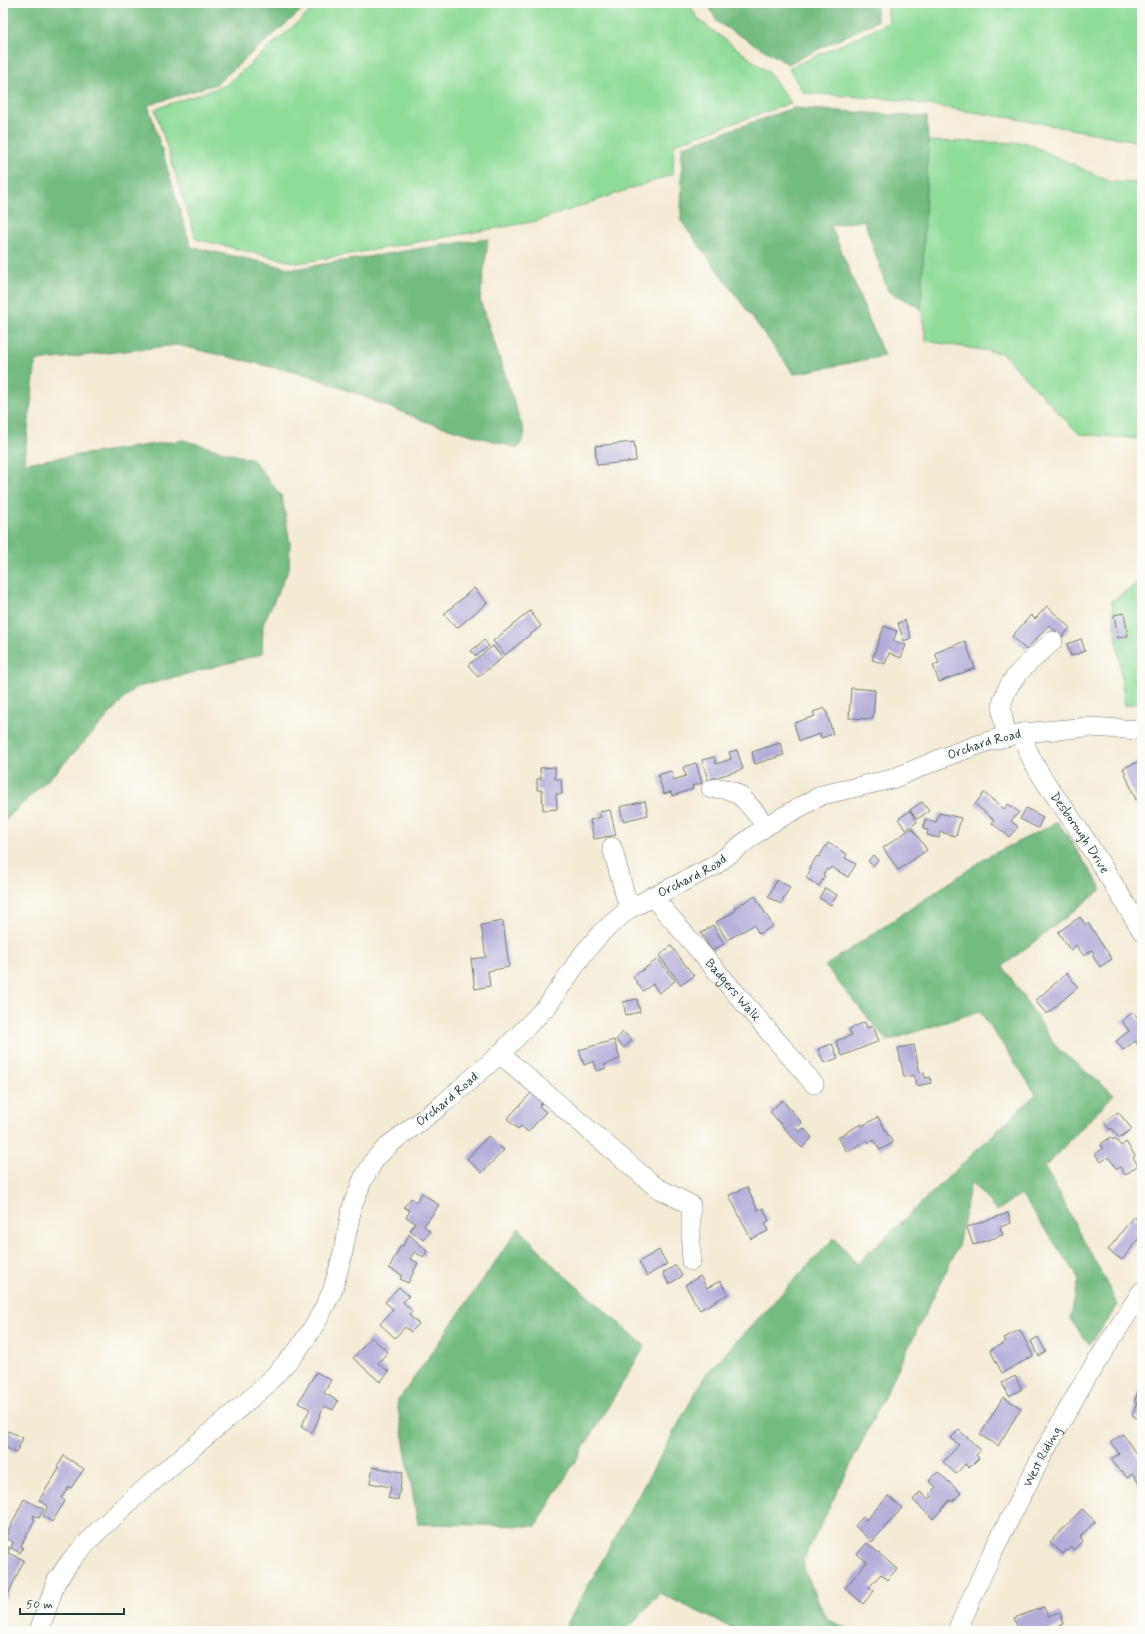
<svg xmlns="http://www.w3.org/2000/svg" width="1145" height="1634" viewBox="0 0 1145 1634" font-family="Mynerve,sans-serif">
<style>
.green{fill:#8fdc99;stroke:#578c66}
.forest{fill:#73bc81;stroke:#497c5a}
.building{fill:#b2acd9}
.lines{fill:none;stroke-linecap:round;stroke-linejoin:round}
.minor-casing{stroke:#6a7a6c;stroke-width:20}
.minor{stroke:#fff;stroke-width:19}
.labels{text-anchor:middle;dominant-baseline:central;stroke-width:4;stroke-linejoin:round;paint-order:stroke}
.street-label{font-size:13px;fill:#1f3d34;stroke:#fdfcf7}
</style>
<rect width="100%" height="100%" fill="#fdfcf7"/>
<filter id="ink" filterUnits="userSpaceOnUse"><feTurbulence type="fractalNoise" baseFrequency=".025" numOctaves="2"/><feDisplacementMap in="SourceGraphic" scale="8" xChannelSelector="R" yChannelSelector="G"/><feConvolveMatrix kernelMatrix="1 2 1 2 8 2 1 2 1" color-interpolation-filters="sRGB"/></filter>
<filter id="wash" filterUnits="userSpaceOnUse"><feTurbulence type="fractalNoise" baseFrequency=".012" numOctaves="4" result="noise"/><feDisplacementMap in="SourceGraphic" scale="16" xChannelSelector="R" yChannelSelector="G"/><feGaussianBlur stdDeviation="0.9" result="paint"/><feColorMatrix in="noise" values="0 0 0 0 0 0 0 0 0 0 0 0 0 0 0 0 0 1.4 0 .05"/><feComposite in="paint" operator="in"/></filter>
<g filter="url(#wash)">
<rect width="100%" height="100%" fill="#f4ebd5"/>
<!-- green -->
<g class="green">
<polygon points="320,3 688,3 700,21 768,72 791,103 674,144 673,174 537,221 298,263 196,239 155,109 226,85"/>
<polygon points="887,3 1142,3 1142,142 1017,119 891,99 803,93 789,68 889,23"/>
<polygon points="928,141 1027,143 1110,182 1142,183 1142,439 1079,434 1002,353 926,341 921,308"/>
<polygon points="1142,580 1142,701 1125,706 1112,601"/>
</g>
<!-- forest -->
<g class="forest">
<polygon points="3,3 310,3 216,84 148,105 191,247 294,269 442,245 488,239 480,300 525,435 518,448 427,422 311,376 177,345 36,361 24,463 183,440 253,460 282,497 290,543 289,569 263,624 262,654 134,688 57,771 3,822 3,436 8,416 3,369"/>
<polygon points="707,3 876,3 877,21 788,64 717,22"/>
<polygon points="793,108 927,117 928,141 921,308 888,291 864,220 831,226 884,356 794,374 681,221 682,147"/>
<polygon points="1058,822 1102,889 1003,966 1058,1049 1114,1094 1045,1167 1118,1305 1089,1345 1070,1319 1079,1279 1021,1194 997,1211 971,1181 958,1247 802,1563 826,1619 853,1631 738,1631 659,1593 627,1631 563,1631 706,1374 834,1238 857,1264 1036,1094 980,1011 887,1041 825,966 989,856"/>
<polygon points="519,1228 558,1270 645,1346 536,1526 418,1524 397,1402"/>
</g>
<g id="blocks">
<!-- building -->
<g class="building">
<polygon points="634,442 636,461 597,465 595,446"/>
<polygon points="474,588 487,603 457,628 444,614"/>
<polygon points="1047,606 1070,628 1062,637 1049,625 1026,650 1012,636 1031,615 1035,619"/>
<polygon points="530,611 541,626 505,655 493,641"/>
<polygon points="1124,613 1128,636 1118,638 1114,615"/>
<polygon points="905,620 911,638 904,641 898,623"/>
<polygon points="884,626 897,631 893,641 906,645 901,658 889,653 885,664 872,660"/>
<polygon points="1081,639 1085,651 1071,656 1067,644"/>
<polygon points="484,640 489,646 476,656 471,651"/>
<polygon points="965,641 975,668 939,682 933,665 939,663 935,653"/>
<polygon points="493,646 502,658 478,677 468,665"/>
<polygon points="851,688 875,690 873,719 849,718"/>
<polygon points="825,708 833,734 821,738 820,734 799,741 794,723 815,716 813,712"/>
<polygon points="780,743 784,755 755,764 752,752"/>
<polygon points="737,750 743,769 708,780 702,760 714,757 716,764 731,759 729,752"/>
<polygon points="1138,762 1142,772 1142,798 1136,800 1123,768"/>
<polygon points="696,763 702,783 692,786 693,789 672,796 671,792 664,794 658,775 671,771 674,780 686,776 683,767"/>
<polygon points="555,767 555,779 561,779 562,794 556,794 557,809 543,810 542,790 537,790 537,779 541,779 540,768"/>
<polygon points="984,793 1004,809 1008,804 1019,812 1011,821 1018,827 1009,837 992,823 994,820 975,804"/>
<polygon points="645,801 648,815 623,821 620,807"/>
<polygon points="922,802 929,811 917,819 910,810"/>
<polygon points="1026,808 1043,817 1038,828 1020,819"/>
<polygon points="610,810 616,835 594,839 590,820 601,817 599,812"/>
<polygon points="910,811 917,822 906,830 898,819"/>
<polygon points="939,813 961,818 956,836 940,832 939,838 927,835 928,830 923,829 925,819 936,822"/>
<polygon points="912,828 927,850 898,870 883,848"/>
<polygon points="828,843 847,854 845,858 856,864 848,877 831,867 829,870 827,869 823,875 825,876 819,886 806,878 811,869 809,868 817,856 819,857"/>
<polygon points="873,855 878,860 873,866 868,861"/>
<polygon points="777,880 790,887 781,904 768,897"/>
<polygon points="825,888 837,895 831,905 819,898"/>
<polygon points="755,896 773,926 759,934 754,925 727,940 716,922 735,911 734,908"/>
<polygon points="1080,917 1086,925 1088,923 1112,959 1100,967 1092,955 1094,953 1092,950 1084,956 1076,945 1070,950 1058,932"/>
<polygon points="503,921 509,967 488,971 490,986 475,989 471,959 486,957 481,925"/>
<polygon points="713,925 724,944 712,951 701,933"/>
<polygon points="671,946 694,976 681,985 659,956"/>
<polygon points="658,959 675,981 659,993 653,984 643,991 633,977"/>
<polygon points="1067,973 1078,987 1047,1014 1035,1001"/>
<polygon points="637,999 640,1012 626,1015 623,1002"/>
<polygon points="1133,1012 1142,1023 1142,1050 1135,1041 1123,1050 1116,1041 1129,1031 1122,1021"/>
<polygon points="865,1022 867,1028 873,1026 879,1041 842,1056 836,1041 852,1035 849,1029"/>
<polygon points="623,1032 632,1040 624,1048 616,1040"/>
<polygon points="614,1040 620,1059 604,1065 606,1068 597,1071 594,1061 584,1065 579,1050"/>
<polygon points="832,1044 838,1058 824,1063 818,1049"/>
<polygon points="914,1045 920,1073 924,1072 925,1078 930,1077 931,1083 916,1086 914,1075 904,1077 898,1048"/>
<polygon points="532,1092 543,1102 539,1106 546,1112 528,1132 521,1126 518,1129 507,1119"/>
<polygon points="782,1100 802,1123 796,1128 799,1132 804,1128 812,1138 802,1148 770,1112"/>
<polygon points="1118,1112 1132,1129 1119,1138 1112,1128 1110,1130 1104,1122"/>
<polygon points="878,1117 893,1143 880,1150 874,1140 869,1143 868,1140 847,1152 838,1137 861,1124 862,1126"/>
<polygon points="488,1136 504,1150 482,1173 467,1159"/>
<polygon points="1111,1137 1113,1140 1115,1138 1121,1146 1126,1142 1135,1156 1133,1158 1138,1165 1125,1175 1120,1167 1117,1169 1108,1157 1101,1162 1095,1154 1102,1149 1101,1144"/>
<polygon points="747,1187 758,1210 763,1208 769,1221 765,1223 768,1231 751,1239 729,1195"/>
<polygon points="422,1193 439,1205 424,1226 430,1231 423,1240 410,1230 415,1223 406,1217 410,1211 404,1207 411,1198 416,1202"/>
<polygon points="1142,1211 1142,1234 1122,1260 1108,1250 1133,1217 1136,1219"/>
<polygon points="1008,1213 1011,1223 1000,1227 1003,1235 973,1245 967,1227"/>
<polygon points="409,1234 427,1251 424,1257 414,1252 410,1259 418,1263 408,1283 400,1279 402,1275 389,1268 401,1245 403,1246"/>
<polygon points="659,1250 667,1264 647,1276 639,1262"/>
<polygon points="676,1265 682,1276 669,1284 663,1273"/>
<polygon points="700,1276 707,1288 720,1281 728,1294 700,1310 685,1285"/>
<polygon points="399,1287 409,1296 403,1302 412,1311 409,1315 419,1324 411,1332 405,1327 395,1338 380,1324 393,1309 385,1302"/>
<polygon points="1020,1330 1033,1356 1002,1373 990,1350 1006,1342 1004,1338"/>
<polygon points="371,1337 388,1352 378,1363 389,1372 380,1382 353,1358"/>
<polygon points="1038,1337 1046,1352 1039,1356 1031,1341"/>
<polygon points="316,1372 331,1380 324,1393 338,1401 333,1410 324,1406 312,1433 301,1427 310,1409 298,1403"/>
<polygon points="1015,1376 1022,1389 1009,1396 1002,1383"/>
<polygon points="1139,1389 1142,1390 1142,1420 1132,1416 1137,1403 1134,1402"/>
<polygon points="1003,1397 1021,1408 998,1446 980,1435"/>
<polygon points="959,1430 981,1450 976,1455 979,1458 969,1468 965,1464 956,1474 943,1462 959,1445 951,1438"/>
<polygon points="8,1431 23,1438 16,1453 3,1446 3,1442"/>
<polygon points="1123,1434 1142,1463 1142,1489 1133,1474 1127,1478 1122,1471 1120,1472 1111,1459 1119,1454 1111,1442"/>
<polygon points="64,1456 84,1469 71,1488 69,1487 61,1498 65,1501 52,1522 43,1516 48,1506 39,1500 59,1469 57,1467"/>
<polygon points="373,1467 403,1472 398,1500 388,1498 391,1487 370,1483"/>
<polygon points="938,1472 961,1493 952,1502 950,1500 933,1519 913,1500 920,1492 929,1499 932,1497 929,1494 936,1487 929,1481"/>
<polygon points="888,1496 902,1508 872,1542 855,1526 863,1517 866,1520"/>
<polygon points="24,1499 44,1509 39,1518 34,1515 33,1518 35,1519 21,1546 23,1547 20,1553 11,1548 13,1542 5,1538"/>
<polygon points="1082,1509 1095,1521 1080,1537 1083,1540 1074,1550 1071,1546 1063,1554 1050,1542"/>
<polygon points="867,1543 897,1569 887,1580 881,1574 869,1587 874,1591 863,1604 845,1588 867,1562 857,1554"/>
<polygon points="3,1545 10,1548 8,1553 24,1560 6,1599 3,1598 3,1563 7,1555 3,1553"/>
<polygon points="1044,1607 1048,1616 1060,1612 1064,1624 1047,1631 1019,1631 1014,1618"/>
</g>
</g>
</g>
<g filter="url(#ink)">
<use href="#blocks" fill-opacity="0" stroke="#6a7a6c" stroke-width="1"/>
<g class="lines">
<defs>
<g id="minor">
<path id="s1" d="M 1022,733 C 1031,770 1059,799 1079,830 C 1101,863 1121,897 1142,931"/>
<path d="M 1007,737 C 1005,727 1001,715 1002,706 C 1005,678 1034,659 1053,641"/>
<path d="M 711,789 C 739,784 750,807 766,826"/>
<polyline points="612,847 629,909"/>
<path id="s2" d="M 652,896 L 814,1084"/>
<polyline points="500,1054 656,1187 691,1205 691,1261"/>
<path id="s3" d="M 39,1631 L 56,1582 L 71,1560 L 98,1531 L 136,1496 L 264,1387 L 297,1351 L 316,1323 L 332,1292 L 342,1257 L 352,1207 L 363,1179 L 375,1159 L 390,1144 L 443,1104 L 500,1054 L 548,1005 L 583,954 L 602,932 L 629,909 L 714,866 L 766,826 L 822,795 L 892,779 L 947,756 L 989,741 L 1022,733 L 1089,727 L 1142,730"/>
<path id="s4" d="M 957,1631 L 992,1553 L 1043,1454 L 1083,1383 L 1142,1291"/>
</g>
</defs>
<!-- minor casing -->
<use href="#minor" class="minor-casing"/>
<!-- minor -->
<use href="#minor" class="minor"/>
</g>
</g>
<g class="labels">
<!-- street labels -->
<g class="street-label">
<text stroke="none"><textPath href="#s3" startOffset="1350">Orchard Road</textPath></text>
<text stroke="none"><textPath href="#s1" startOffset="116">Desborough Drive</textPath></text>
<text stroke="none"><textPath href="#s3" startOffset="1026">Orchard Road</textPath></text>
<text stroke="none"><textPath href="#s2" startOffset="124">Badgers Walk</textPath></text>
<text stroke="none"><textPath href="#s3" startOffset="690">Orchard Road</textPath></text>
<text stroke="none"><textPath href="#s4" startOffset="194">West Riding</textPath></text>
</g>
</g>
<!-- margin -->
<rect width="1145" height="1634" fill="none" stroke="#fdfcf7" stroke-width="16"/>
<!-- scale -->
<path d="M20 1608v6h104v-6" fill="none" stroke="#1f3d34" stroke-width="2"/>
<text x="26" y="1608" font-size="12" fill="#1f3d34" stroke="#fdfcf7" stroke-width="3" paint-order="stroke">50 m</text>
</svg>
